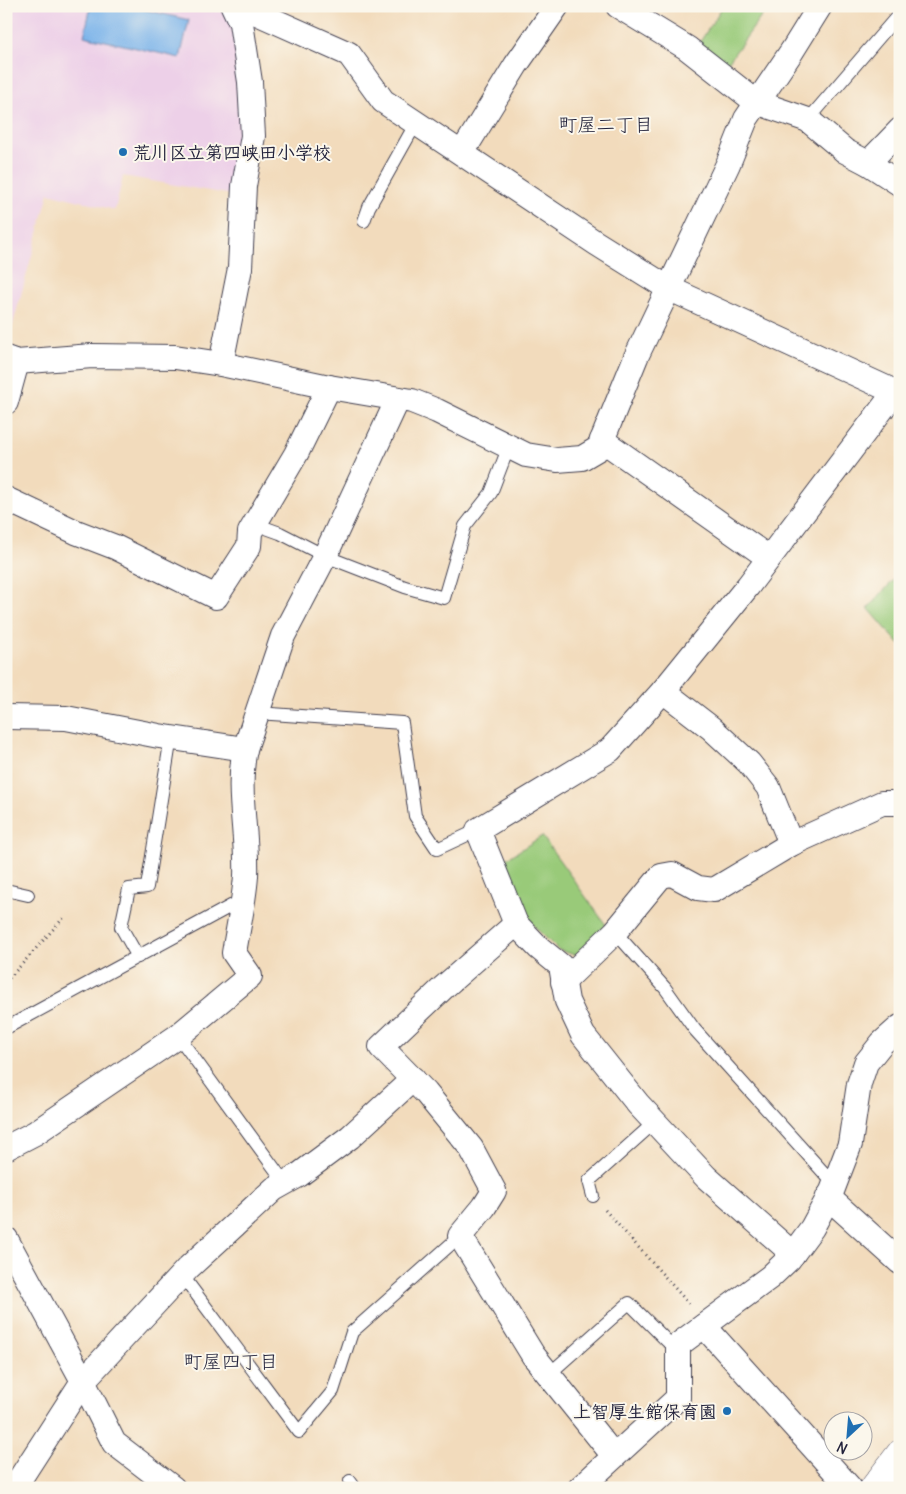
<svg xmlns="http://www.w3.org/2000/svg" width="906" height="1494" viewBox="0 0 906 1494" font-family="Delius,'Klee One',sans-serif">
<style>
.built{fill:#edd0e8}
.green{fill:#99ca79;stroke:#5e765a}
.water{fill:#7ab3ea;stroke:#4e6a92}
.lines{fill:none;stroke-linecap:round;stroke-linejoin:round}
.service-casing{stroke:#413e4e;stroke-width:14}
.minor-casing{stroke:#413e4e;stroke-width:26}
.tertiary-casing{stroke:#413e4e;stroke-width:29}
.path{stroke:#413e4e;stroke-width:3;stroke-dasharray:1 4;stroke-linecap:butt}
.service{stroke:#fff;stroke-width:12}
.minor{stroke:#fff;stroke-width:24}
.tertiary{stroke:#fff;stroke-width:28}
.poi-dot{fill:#1f6fb2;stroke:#fbf7ec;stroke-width:2}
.labels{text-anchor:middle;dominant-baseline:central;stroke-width:4;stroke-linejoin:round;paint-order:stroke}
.poi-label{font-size:18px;font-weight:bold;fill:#22223b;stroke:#fbf7ec;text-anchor:start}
.neighbourhood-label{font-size:19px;fill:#22223b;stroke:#fbf7ec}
</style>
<rect width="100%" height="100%" fill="#fbf7ec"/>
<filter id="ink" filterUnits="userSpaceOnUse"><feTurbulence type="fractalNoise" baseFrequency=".02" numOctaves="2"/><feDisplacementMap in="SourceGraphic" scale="10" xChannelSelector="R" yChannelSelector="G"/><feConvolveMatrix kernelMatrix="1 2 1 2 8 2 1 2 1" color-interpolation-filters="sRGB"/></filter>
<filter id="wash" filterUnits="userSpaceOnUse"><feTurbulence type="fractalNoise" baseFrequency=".0096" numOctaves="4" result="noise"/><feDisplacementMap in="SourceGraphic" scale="20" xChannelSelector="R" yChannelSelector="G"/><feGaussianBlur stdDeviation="1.12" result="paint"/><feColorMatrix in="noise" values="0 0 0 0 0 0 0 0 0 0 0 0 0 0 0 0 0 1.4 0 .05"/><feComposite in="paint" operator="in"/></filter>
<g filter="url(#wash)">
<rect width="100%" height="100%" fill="#f2dbbc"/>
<!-- built -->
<polygon class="built" points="6,6 221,6 233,24 244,128 233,195 123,176 115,210 49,193 8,342 6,341"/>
<!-- green -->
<g class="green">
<polygon points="723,6 769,6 726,65 698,45"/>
<polygon points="900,573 900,645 868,608"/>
<polygon points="542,836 606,925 575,955 558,950 523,915 500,863"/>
</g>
<!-- water -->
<polygon class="water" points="91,6 129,6 189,20 180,58 84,36"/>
</g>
<g filter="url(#ink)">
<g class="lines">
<defs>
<g id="service">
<polyline points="808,120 900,13"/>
<polyline points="364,221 369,207 416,123"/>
<polyline points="255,524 280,533 325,556 405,587 444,598 465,526 491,493 509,446"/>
<polyline points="257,713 402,723 415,816 437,849 478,830"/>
<polyline points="6,890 28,895"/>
<polyline points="615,932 665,988 695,1030 834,1184"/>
<polyline points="138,957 121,927 129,889 147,887 171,737"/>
<polyline points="6,1028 242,900"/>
<polyline points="178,1036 285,1183"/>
<polyline points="593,1196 589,1181 655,1122"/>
<polyline points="182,1275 299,1432 333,1391 352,1332 460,1236"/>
<polyline points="548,1375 629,1303 667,1341 678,1345"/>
<polyline points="350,1481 355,1488"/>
</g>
<g id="minor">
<polyline points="241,6 349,54 383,101 596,243 668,288 895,392 900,392"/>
<polyline points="618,6 687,48 756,102 808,120 845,151 868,163 900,184"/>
<polyline points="462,153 516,65 557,6"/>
<polyline points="868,163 900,130"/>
<polyline points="6,358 17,362 92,356 175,357 221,364 329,387 412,401 437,411 526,455 557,460 582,458 599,448 636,357 728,164 746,119 792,51 820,6"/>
<polyline points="221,364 240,268 244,186 253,136 250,82 241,23 233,6"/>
<polyline points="6,402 17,362"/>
<polyline points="602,440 769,558"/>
<polyline points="6,499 76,532 115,547 216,597 249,546 250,532 296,454 329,387"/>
<polyline points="663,691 711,728 749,763 768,787 791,844"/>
<polyline points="6,717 66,718 159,736 245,749"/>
<polyline points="516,924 444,987 381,1047 426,1093 471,1148 494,1191 484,1207 460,1236 533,1355 614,1456"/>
<polyline points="563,982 615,932 661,876 672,874 698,888 714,890 791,844 882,803 900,803"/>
<path d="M 6,1148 L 35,1133 L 178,1036 L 250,976 L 234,953 C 238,928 244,902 246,876 C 248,834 236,791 245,749 L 283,636 L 325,556 L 398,399"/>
<polyline points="828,1197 900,1262"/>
<polyline points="6,1239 83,1381 114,1443 173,1488"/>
<polyline points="793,1254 706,1177 638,1104 583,1035 567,1001 561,966 539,948 516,924 478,830 610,750 663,691 748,586 895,392"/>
<polyline points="704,1326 850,1488"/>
<polyline points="14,1488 83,1381 188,1268 274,1189 299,1175 350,1137 413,1079"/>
<polyline points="580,1488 678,1398 678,1345 770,1277 789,1259 812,1228 832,1191 850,1144 859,1084 866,1063 882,1043 900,1027"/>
</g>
<polyline id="tertiary" points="874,1488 900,1454"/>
</defs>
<!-- service casing -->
<use href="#service" class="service-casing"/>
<!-- minor casing -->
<use href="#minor" class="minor-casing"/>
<!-- tertiary casing -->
<use href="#tertiary" class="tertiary-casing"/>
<!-- path -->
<g class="path">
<polyline points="6,982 66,915"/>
<polyline points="605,1210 691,1306"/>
</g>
<!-- service -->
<use href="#service" class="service"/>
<!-- minor -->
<use href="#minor" class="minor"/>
<!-- tertiary -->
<use href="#tertiary" class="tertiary"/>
</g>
</g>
<!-- markers -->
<g class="poi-dot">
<circle cx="123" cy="152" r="5"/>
<circle cx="727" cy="1411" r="5"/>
</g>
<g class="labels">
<!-- poi labels -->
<g class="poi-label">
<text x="133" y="152">荒川区立第四峡田小学校</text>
<text x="717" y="1411" text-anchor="end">上智厚生館保育園</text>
</g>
<!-- neighbourhood labels -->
<g class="neighbourhood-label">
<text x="606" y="124">町屋二丁目</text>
<text x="231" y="1361">町屋四丁目</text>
</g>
</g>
<!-- margin -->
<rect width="906" height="1494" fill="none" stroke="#fbf7ec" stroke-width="25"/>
<!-- north arrow -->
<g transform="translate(848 1436) rotate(206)"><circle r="24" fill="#fbf7ec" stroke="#a4a2a5"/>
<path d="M0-4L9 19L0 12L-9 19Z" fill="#1f6fb2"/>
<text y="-8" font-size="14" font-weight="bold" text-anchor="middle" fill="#22223b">N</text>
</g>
</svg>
